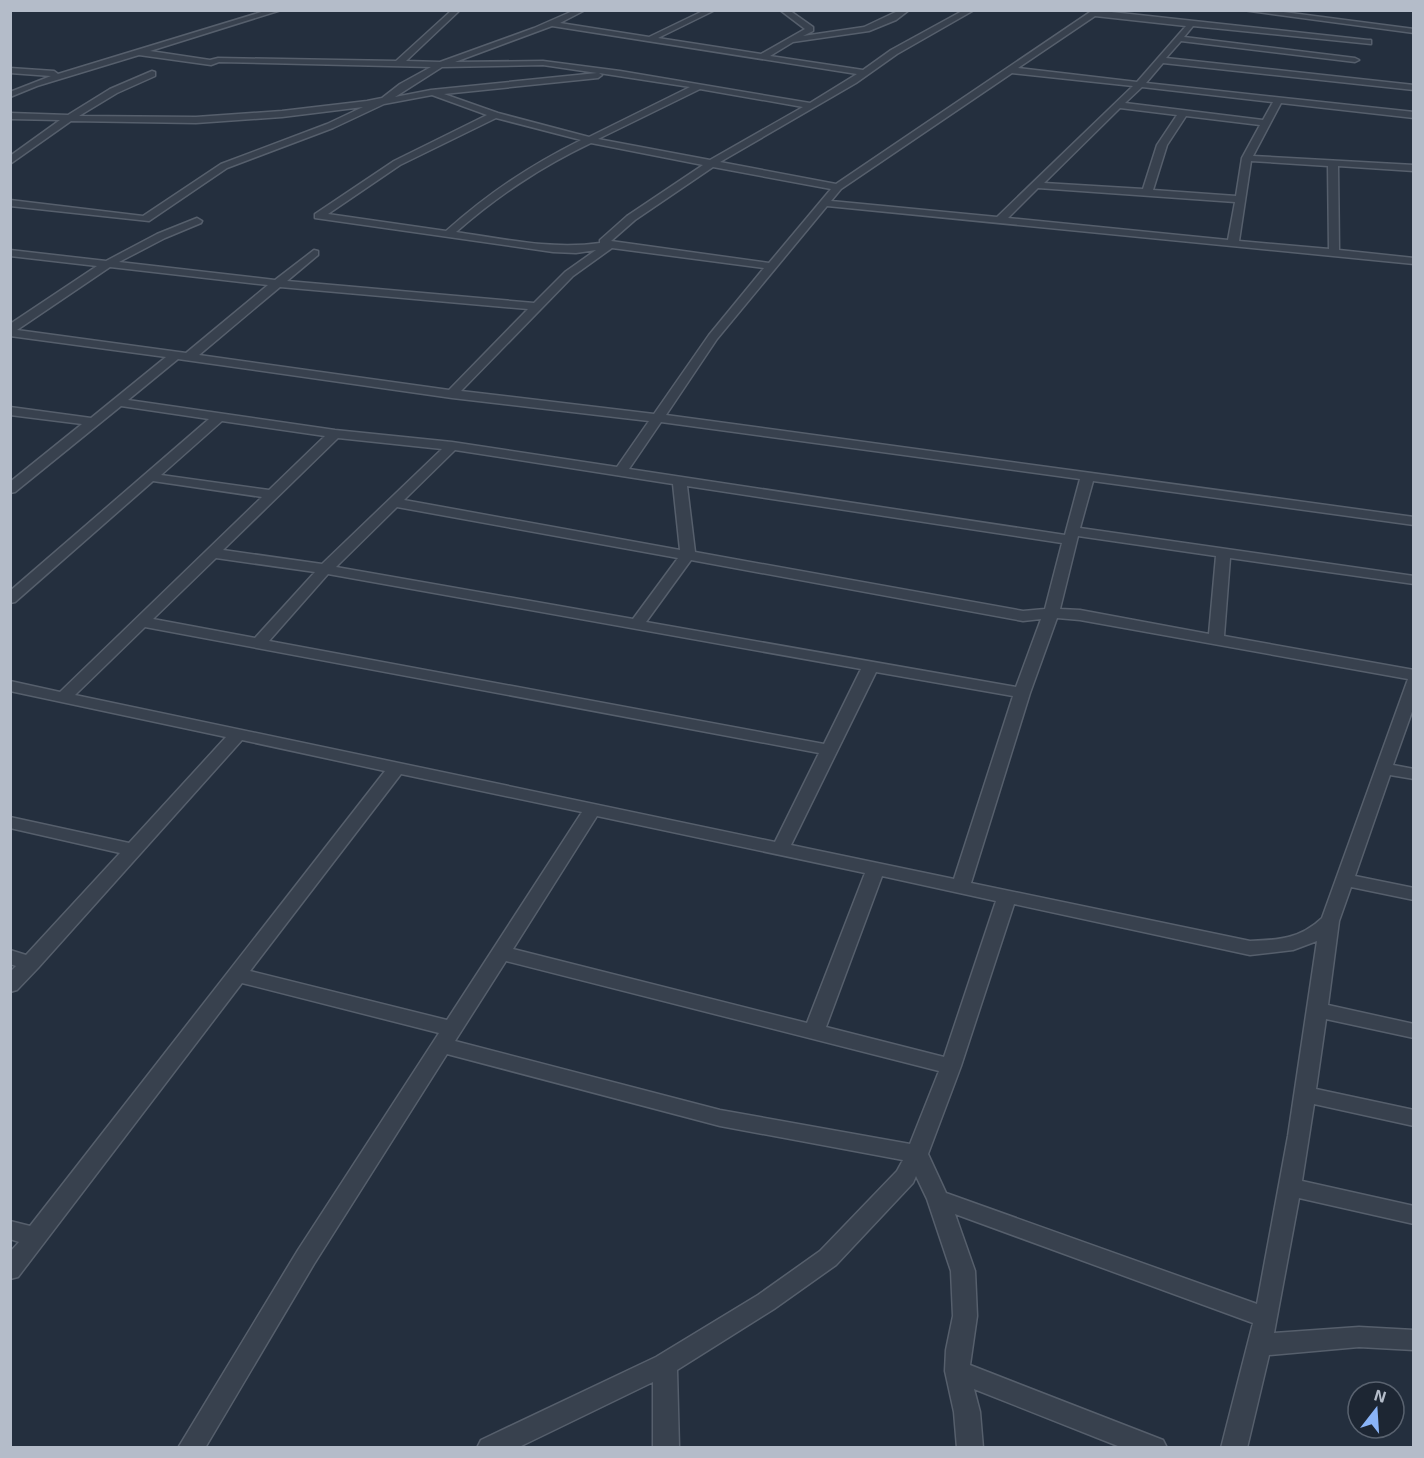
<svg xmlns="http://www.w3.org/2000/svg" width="1424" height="1458" viewBox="0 0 1424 1458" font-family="'Exo 2',sans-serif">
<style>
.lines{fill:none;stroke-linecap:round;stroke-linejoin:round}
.street-casing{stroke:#565f6c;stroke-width:3}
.street{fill:#38414e;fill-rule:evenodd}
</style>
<rect width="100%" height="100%" fill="#242f3e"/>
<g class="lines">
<defs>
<g id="street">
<path d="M 268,10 L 281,10 L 150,51 L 210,60 L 218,58 L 396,61 L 452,10 L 460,10 L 406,61 L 440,62 L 534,28 L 575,10 L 585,10 L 560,23 L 649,37 L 705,10 L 715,10 L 658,38 L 761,54 L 805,29 L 780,10 L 789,10 L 813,27 L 813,31 L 803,36 L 864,27 L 900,10 L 909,10 L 896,20 L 869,31 L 793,42 L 770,56 L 863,70 L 891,50 L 964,10 L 974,10 L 897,54 L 856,83 L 720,162 L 836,184 L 1093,10 L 1368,40 L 1371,40 L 1371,44 L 1193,26 L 1184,37 L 1355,58 L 1359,60 L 1355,62 L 1181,41 L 1166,58 L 1414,85 L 1414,90 L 1163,63 L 1146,83 L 1414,112 L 1414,118 L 1281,103 L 1253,156 L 1414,165 L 1414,171 L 1338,166 L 1339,250 L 1414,258 L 1414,264 L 827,206 L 717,339 L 666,415 L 1414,517 L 1414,525 L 1093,481 L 1080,528 L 1414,576 L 1414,584 L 1230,558 L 1224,636 L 1414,670 L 1414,706 L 1393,765 L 1414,769 L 1414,779 L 1390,775 L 1355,876 L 1414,888 L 1414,900 L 1351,887 L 1339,921 L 1328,1005 L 1414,1024 L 1414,1038 L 1326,1019 L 1316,1089 L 1414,1110 L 1414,1126 L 1314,1104 L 1302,1181 L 1414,1206 L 1414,1224 L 1299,1198 L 1274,1333 L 1359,1327 L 1414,1330 L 1414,1350 L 1359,1347 L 1269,1355 L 1247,1448 L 1221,1448 L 1253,1323 L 955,1214 L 975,1271 L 977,1316 L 970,1365 L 1163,1440 L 1167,1448 L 1123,1448 L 974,1389 L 980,1412 L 983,1448 L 957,1448 L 954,1412 L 945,1371 L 946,1350 L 953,1316 L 951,1271 L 927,1199 L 916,1176 L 913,1183 L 836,1265 L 774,1309 L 677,1370 L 679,1448 L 653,1448 L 653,1382 L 517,1448 L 477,1448 L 481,1440 L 656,1357 L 758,1295 L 820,1251 L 897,1171 L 903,1160 L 720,1126 L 447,1054 L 314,1264 L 205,1448 L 178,1448 L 298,1250 L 439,1033 L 242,983 L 18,1277 L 10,1279 L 10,1252 L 19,1242 L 10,1239 L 10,1221 L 30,1226 L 385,771 L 242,740 L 38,968 L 17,990 L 10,992 L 10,972 L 16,966 L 10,964 L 10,950 L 26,955 L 120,853 L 10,828 L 10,817 L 129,843 L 226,737 L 10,691 L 10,681 L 60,692 L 262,497 L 153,481 L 15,602 L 10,603 L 10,591 L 209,419 L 121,406 L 15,492 L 10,493 L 10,482 L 82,424 L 10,415 L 10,407 L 91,418 L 166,357 L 10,336 L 10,324 L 97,266 L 10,256 L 10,250 L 106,261 L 157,234 L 197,218 L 202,221 L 201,223 L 165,238 L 119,262 L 275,280 L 314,250 L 318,251 L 318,255 L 287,281 L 534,303 L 565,272 L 596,250 L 576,253 L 553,252 L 315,218 L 315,214 L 394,161 L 487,115 L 432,95 L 384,104 L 333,128 L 227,168 L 149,221 L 10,206 L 10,200 L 143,216 L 221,164 L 327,124 L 363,107 L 282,117 L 196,123 L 71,121 L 10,164 L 10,156 L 60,120 L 10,119 L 10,113 L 68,115 L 110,89 L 152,71 L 155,72 L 155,76 L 117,93 L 79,116 L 196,117 L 282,111 L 367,101 L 382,98 L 400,84 L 431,67 L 219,62 L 211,65 L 139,55 L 37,86 L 10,97 L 10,92 L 51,76 L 10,73 L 10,68 L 54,71 L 58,74 ZM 1095,16 L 1186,26 L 1137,82 L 1018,68 ZM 552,26 L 857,74 L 810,103 L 620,71 L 543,61 L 455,62 ZM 543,65 L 597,73 L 431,90 L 395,97 L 442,67 ZM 599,73 L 690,87 L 589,137 L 498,113 L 444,94 L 598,78 L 602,75 ZM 1012,73 L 1133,86 L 997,217 L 831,201 L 841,189 ZM 1142,87 L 1273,102 L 1263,120 L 1125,103 ZM 700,89 L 803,107 L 710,160 L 598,139 ZM 1120,108 L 1177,115 L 1157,145 L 1143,189 L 1044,183 ZM 1186,116 L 1260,125 L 1242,158 L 1236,196 L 1153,190 L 1167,145 ZM 496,118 L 581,140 C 529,166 489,193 446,231 L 328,214 L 400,165 ZM 591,143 L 703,165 L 627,216 L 600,240 L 600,243 C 552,250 504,239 456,232 C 500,194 539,168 591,143 ZM 1251,161 L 1328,166 L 1329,249 L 1239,241 ZM 713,167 L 831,189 L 769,263 L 611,241 L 635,220 ZM 1038,188 L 1235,202 L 1228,240 L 1008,218 ZM 612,248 L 764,268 L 709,335 L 654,414 L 461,391 L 573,276 ZM 110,267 L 268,285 L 186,353 L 17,330 ZM 280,287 L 528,309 L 449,390 L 199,355 ZM 178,359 L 452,398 L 649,421 L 617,467 L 452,442 L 335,430 L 128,400 ZM 222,421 L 325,436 L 269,490 L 161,475 ZM 661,422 L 1080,479 L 1065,535 L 629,469 ZM 338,438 L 442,449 L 322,564 L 223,550 ZM 455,450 L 673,484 L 680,550 L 404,500 ZM 687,486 L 1062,543 L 1045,609 L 1023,611 L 695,552 ZM 397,507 L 678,558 L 633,619 L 336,567 ZM 1078,536 L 1216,556 L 1209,634 L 1080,610 L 1060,609 ZM 216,558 L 315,572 L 255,638 L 153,619 ZM 691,560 L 1023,621 L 1041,619 L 1016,687 L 646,622 ZM 328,574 L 861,669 L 824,744 L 269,641 ZM 1057,618 L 1080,620 L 1408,679 L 1322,918 C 1300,939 1278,940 1250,941 L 971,883 L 1030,693 ZM 145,627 L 819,753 L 775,842 L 75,695 ZM 876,672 L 1013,696 L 954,879 L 791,845 ZM 401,774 L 582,812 L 447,1020 L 250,971 ZM 597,816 L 865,873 L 807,1023 L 513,949 ZM 882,876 L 996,901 L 944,1057 L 826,1027 ZM 1014,904 L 1250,955 L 1293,950 L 1317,941 L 1288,1136 L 1257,1304 L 946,1193 L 928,1154 L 961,1066 ZM 506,961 L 939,1071 L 910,1144 L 720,1110 L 455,1041 Z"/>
<polygon points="1243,10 1268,10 1414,29 1414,33"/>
</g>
</defs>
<!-- street casing -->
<use href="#street" class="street-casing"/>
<!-- street -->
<use href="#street" class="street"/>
</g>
<!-- border -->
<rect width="1424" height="1458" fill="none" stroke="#b4bcc9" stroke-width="24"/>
<!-- north arrow -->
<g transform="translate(1376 1410) rotate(17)"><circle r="28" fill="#1d2633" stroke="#59626f" stroke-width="1.5"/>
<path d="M0-4.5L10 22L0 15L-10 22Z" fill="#8ab4f8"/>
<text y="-9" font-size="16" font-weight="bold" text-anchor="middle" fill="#b4bcc9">N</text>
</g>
</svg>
